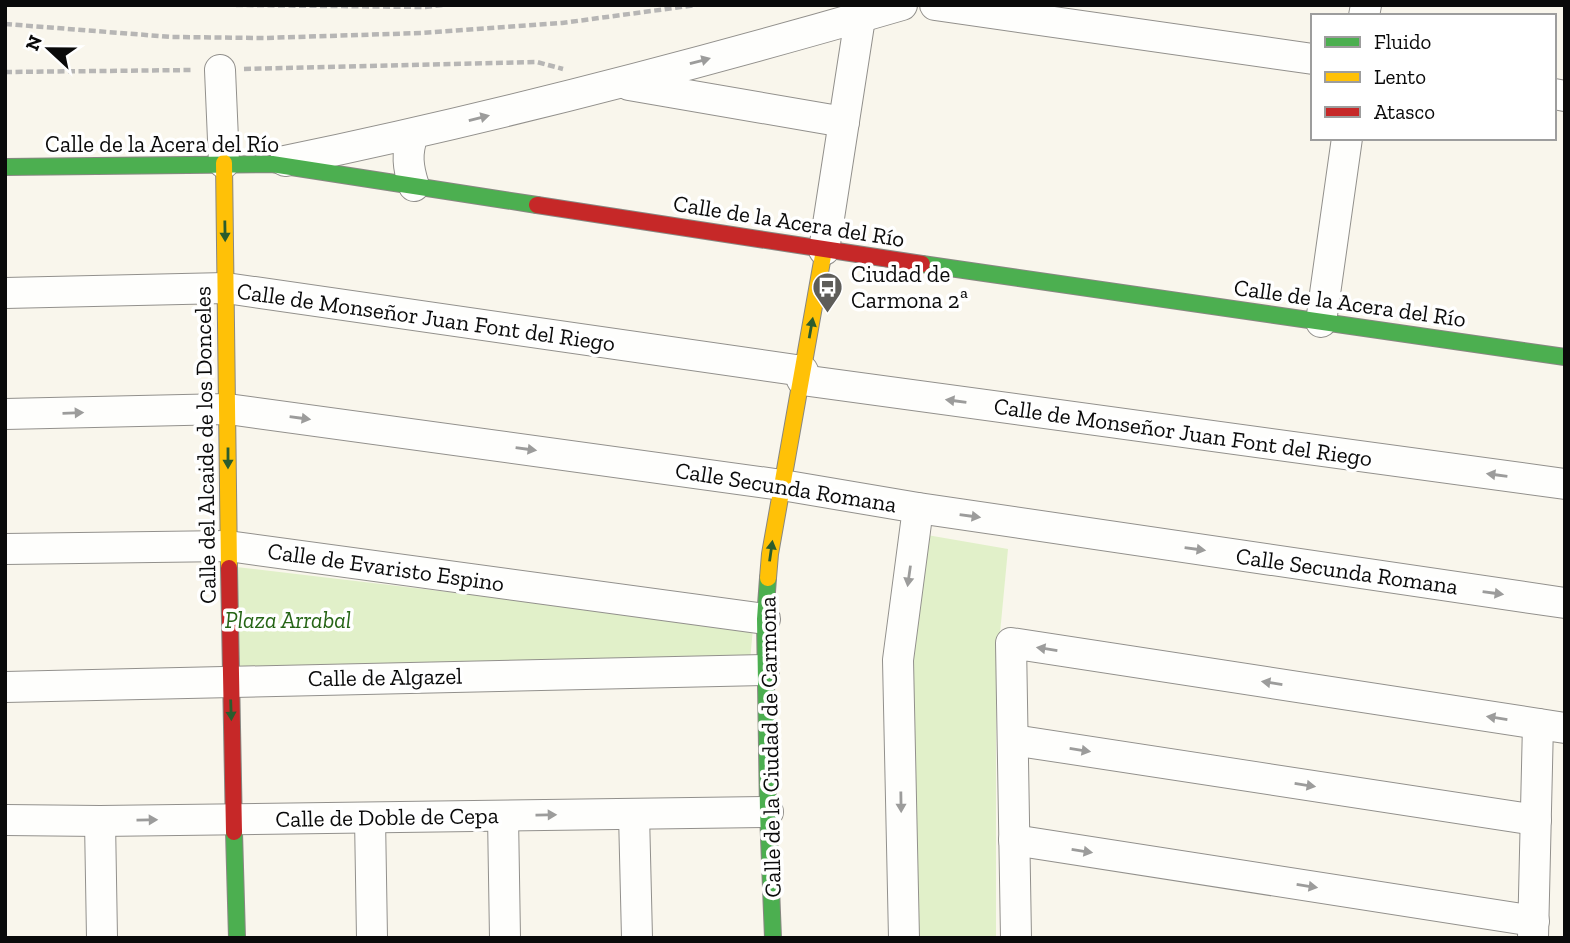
<svg xmlns="http://www.w3.org/2000/svg" width="1570" height="943" viewBox="0 0 1570 943" font-family="'Zilla Slab',serif">
<style>
.green{fill:#e1f0c9}
.lines{fill:none;stroke-linecap:round;stroke-linejoin:round}
.street-casing{stroke:#92908c;stroke-width:32}
.fast-casing{stroke:#888782;stroke-width:18}
.slow-casing{stroke:#888782;stroke-width:18}
.jam-casing{stroke:#888782;stroke-width:18}
.path{stroke:#b7b6b5;stroke-width:4.5;stroke-dasharray:7 3.5;stroke-linecap:butt}
.street{stroke:#fefefc;stroke-width:30}
.fast{stroke:#4caf50;stroke-width:16}
.slow{stroke:#ffc107;stroke-width:16}
.jam{stroke:#c62828;stroke-width:16}
.oneway{fill:#9c9c9b}
.oneway2{fill:#2b5c2d}
.labels{text-anchor:middle;dominant-baseline:central;stroke-width:7;stroke-linejoin:round;paint-order:stroke}
.street-label{font-size:23px;fill:#0a0a0a;stroke:#fff}
.poi-label{font-size:23px;fill:#0a0a0a;stroke:#fff;text-anchor:start}
.park-label{font-size:23px;font-style:italic;fill:#266516;stroke:#fff}
</style>
<rect width="100%" height="100%" fill="#f9f6ec"/>
<!-- green -->
<g class="green">
<polygon points="927,535 1008,549 996,675 996,938 918,938 912,659"/>
<polygon points="236,567 753,628 749,672 239,667"/>
</g>
<g class="lines">
<defs>
<g id="street">
<polyline points="935,5 1313,59"/>
<polyline points="1364,16 1366,5"/>
<polyline points="220,70 224,163"/>
<polyline points="629,85 844,122"/>
<polyline points="1554,94 1565,96"/>
<path d="M 413,135 C 406,153 408,168 414,186"/>
<path d="M 285,161 C 493,118 699,64 902,5"/>
<polyline points="824,250 860,18"/>
<polyline points="5,293 226,288 803,371"/>
<polyline points="1321,322 1347,138"/>
<polyline points="802,380 1565,484"/>
<polyline points="5,414 228,409 782,485 918,508 1565,603"/>
<polyline points="5,549 228,546 765,619"/>
<polyline points="5,687 764,670"/>
<polyline points="1013,740 1536,820"/>
<polyline points="634,814 637,938"/>
<polyline points="503,816 505,938"/>
<polyline points="370,818 372,938"/>
<polyline points="5,820 100,821 768,812"/>
<polyline points="100,821 102,938"/>
<polyline points="1014,840 1534,921"/>
<polyline points="904,938 898,660 918,508"/>
<polyline points="1016,938 1011,643 1565,728"/>
<polyline points="1533,938 1538,724"/>
</g>
<g id="fast">
<polyline points="5,167 272,164 537,205"/>
<polyline points="922,264 1565,357"/>
<polyline points="768,578 765,619 768,812 773,938"/>
<polyline points="234,832 237,938"/>
</g>
<g id="slow">
<polyline points="224,163 229,568"/>
<polyline points="768,578 770,554 824,250"/>
</g>
<g id="jam">
<polyline points="537,205 922,264"/>
<polyline points="229,568 234,832"/>
</g>
</defs>
<!-- street casing -->
<use href="#street" class="street-casing"/>
<!-- fast casing -->
<use href="#fast" class="fast-casing"/>
<!-- slow casing -->
<use href="#slow" class="slow-casing"/>
<!-- jam casing -->
<use href="#jam" class="jam-casing"/>
<!-- path -->
<g class="path">
<polyline points="236,5 425,7 443,5"/>
<polyline points="5,24 172,37 264,38 422,33 562,23 696,5"/>
<polyline points="244,69 537,62 563,69"/>
<polyline points="5,72 193,70"/>
</g>
<!-- street -->
<use href="#street" class="street"/>
<!-- fast -->
<use href="#fast" class="fast"/>
<!-- slow -->
<use href="#slow" class="slow"/>
<!-- jam -->
<use href="#jam" class="jam"/>
</g>
<!-- one-way arrows -->
<defs><path id="oneway-solid" d="M-6-.8H1V-3.2L6.5 0L1 3.2V.8H-6Z" transform="scale(1.75)"/></defs>
<g class="oneway">
<use href="#oneway-solid" transform="translate(700 61) rotate(-15)"/>
<use href="#oneway-solid" transform="translate(479 118) rotate(-14)"/>
<use href="#oneway-solid" transform="translate(956 401) rotate(-172)"/>
<use href="#oneway-solid" transform="translate(73 413) rotate(-2)"/>
<use href="#oneway-solid" transform="translate(300 418) rotate(8)"/>
<use href="#oneway-solid" transform="translate(526 449) rotate(8)"/>
<use href="#oneway-solid" transform="translate(1497 475) rotate(-172)"/>
<use href="#oneway-solid" transform="translate(970 516) rotate(8)"/>
<use href="#oneway-solid" transform="translate(1195 549) rotate(8)"/>
<use href="#oneway-solid" transform="translate(909 576) rotate(98)"/>
<use href="#oneway-solid" transform="translate(1493 593) rotate(8)"/>
<use href="#oneway-solid" transform="translate(1047 649) rotate(-171)"/>
<use href="#oneway-solid" transform="translate(1272 683) rotate(-171)"/>
<use href="#oneway-solid" transform="translate(1497 718) rotate(-171)"/>
<use href="#oneway-solid" transform="translate(1080 750) rotate(9)"/>
<use href="#oneway-solid" transform="translate(1305 785) rotate(9)"/>
<use href="#oneway-solid" transform="translate(901 802) rotate(89)"/>
<use href="#oneway-solid" transform="translate(546 815) rotate(-1)"/>
<use href="#oneway-solid" transform="translate(147 820) rotate(-1)"/>
<use href="#oneway-solid" transform="translate(1082 851) rotate(9)"/>
<use href="#oneway-solid" transform="translate(1307 886) rotate(9)"/>
</g>
<g class="oneway2">
<use href="#oneway-solid" transform="translate(225 231) rotate(89)"/>
<use href="#oneway-solid" transform="translate(811 328) rotate(-80)"/>
<use href="#oneway-solid" transform="translate(228 458) rotate(90)"/>
<use href="#oneway-solid" transform="translate(771 551) rotate(-82)"/>
<use href="#oneway-solid" transform="translate(231 710) rotate(88)"/>
</g>
<!-- icons -->
<defs>
<symbol id="bus-pin" viewBox="-11 -11 22 30"><path d="M0 17L-7.5 6A9.5 9.5 0 1 1 7.5 6Z" fill="#5e5d59" stroke="#fff"/><path d="M-5-6H5V4H4V6H2V4H-2V6H-4V4H-5ZM-3.5-4V0h7V-4ZM-3.5 1.2v1.5H-2V1.2ZM2 1.2v1.5H3.5V1.2Z" fill="#fff"/></symbol>
</defs>
<g fill-rule="evenodd">
<use href="#bus-pin" x="810" y="270" width="35" height="47"/>
</g>
<g class="labels">
<!-- street labels -->
<g class="street-label">
<text x="162" y="144">Calle de la Acera del Río</text>
<text transform="translate(789 221) rotate(9)">Calle de la Acera del Río</text>
<text transform="translate(1350 303) rotate(8)">Calle de la Acera del Río</text>
<text transform="translate(426 317) rotate(8)">Calle de Monseñor Juan Font del Riego</text>
<text transform="translate(1183 432) rotate(8)">Calle de Monseñor Juan Font del Riego</text>
<text transform="translate(205 445) rotate(-91)">Calle del Alcaide de los Donceles</text>
<text transform="translate(786 487) rotate(9)">Calle Secunda Romana</text>
<text transform="translate(386 567) rotate(8)">Calle de Evaristo Espino</text>
<text transform="translate(1347 571) rotate(8)">Calle Secunda Romana</text>
<text transform="translate(385 677) rotate(-1)">Calle de Algazel</text>
<text transform="translate(770 747) rotate(-91)">Calle de la Ciudad de Carmona</text>
<text transform="translate(387 817) rotate(-1)">Calle de Doble de Cepa</text>
</g>
<!-- poi labels -->
<g class="poi-label">
<text x="851" y="274">Ciudad de<tspan x="851" dy="26">Carmona 2ª</tspan></text>
</g>
<!-- park labels -->
<g class="park-label">
<text x="288" y="620">Plaza Arrabal</text>
</g>
</g>
<!-- border -->
<rect width="1570" height="943" fill="none" stroke="#0a0a0a" stroke-width="14"/>
<!-- legend -->
<rect x="1311" y="14" width="245" height="126" fill="#ffffff" stroke="#9d9d9d" stroke-width="2"/>
<rect x="1325" y="37" width="35" height="10" fill="#4caf50" stroke="#9d9d9d" stroke-width="2"/>
<text x="1374" y="49" font-size="21" fill="#0a0a0a">Fluido</text>
<rect x="1325" y="72" width="35" height="10" fill="#ffc107" stroke="#9d9d9d" stroke-width="2"/>
<text x="1374" y="84" font-size="21" fill="#0a0a0a">Lento</text>
<rect x="1325" y="107" width="35" height="10" fill="#c62828" stroke="#9d9d9d" stroke-width="2"/>
<text x="1374" y="119" font-size="21" fill="#0a0a0a">Atasco</text>
<!-- north arrow -->
<g transform="translate(49 49) rotate(292)" stroke="#ffffff" stroke-width="5" paint-order="stroke">
<path d="M0-5L12 26L0 18L-12 26Z" fill="#0a0a0a"/>
<text y="-10" font-size="19" font-weight="bold" text-anchor="middle" fill="#0a0a0a">N</text>
</g>
</svg>
